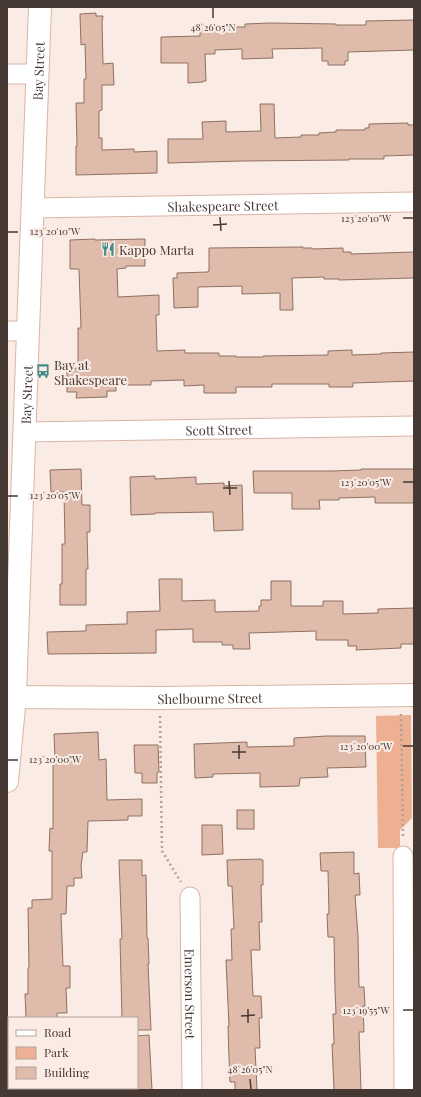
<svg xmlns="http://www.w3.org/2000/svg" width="421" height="1097" viewBox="0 0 421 1097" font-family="'Playfair Display',serif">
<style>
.green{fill:#eeb092}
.building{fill:#debbab;stroke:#8f7061}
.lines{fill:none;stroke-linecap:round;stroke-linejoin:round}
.street-casing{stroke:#d8b5a5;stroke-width:21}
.secondary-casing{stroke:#d8b5a5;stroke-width:24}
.path{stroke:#afa19b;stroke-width:2.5;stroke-dasharray:2 3;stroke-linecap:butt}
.street{stroke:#fff;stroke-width:19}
.secondary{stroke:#fff;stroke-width:22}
.ticks{fill:none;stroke:#463832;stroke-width:1.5}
.labels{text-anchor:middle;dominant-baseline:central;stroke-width:4;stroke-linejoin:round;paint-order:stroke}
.street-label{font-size:13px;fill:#463832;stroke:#faece5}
.poi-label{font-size:13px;fill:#463832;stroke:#faece5;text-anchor:start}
.ticks-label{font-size:10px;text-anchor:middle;fill:#463832;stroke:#faece5;stroke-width:4;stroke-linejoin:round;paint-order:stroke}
</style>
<rect width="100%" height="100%" fill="#faece5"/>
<!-- green -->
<polygon class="green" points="411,715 412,818 400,830 400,848 378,848 376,716"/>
<!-- building -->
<g class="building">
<polygon points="96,13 96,16 103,16 102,22 103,64 113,63 114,85 102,85 102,110 99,111 99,138 102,138 102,150 134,149 134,152 157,151 157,173 76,175 76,146 77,146 76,103 84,103 84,79 86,79 85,44 81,45 80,14"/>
<polygon points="414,20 414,50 348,52 348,61 345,61 345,65 328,65 328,61 322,61 322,48 272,49 273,58 242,59 242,49 215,50 215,54 205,54 206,81 203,81 203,82 188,83 188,63 161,63 161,37 200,36 200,27 245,27 245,24 270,23 336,24 336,25 366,25 366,21"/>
<polygon points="260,104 274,104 275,138 301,137 301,135 319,135 319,133 336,132 336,130 365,130 365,128 369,128 369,124 408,123 408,125 414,125 414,155 384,156 384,159 349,159 349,160 242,161 168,163 168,139 203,139 202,122 226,121 226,132 261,131"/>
<polygon points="95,239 95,240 145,239 145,266 126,266 126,268 117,269 118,297 159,295 159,315 156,315 157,351 185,350 185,353 219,353 219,356 236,356 236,357 263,357 263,356 328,355 328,351 352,350 352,355 381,354 381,353 414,352 414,381 353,383 353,387 329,387 329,384 272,384 272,387 236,387 236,393 204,393 204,385 184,386 184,380 151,381 151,385 116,385 116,391 107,391 107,397 76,398 77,392 67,392 67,369 78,368 78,328 81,328 79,269 70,269 70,240"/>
<polygon points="303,247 303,248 312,248 312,249 343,248 343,252 351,252 351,254 414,252 414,278 339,280 339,279 324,279 324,277 292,278 293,310 280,310 280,293 242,294 242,286 198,287 198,307 174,308 173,278 177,278 177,273 208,272 208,271 209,271 209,248"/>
<polygon points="81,469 82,505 90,505 90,532 87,532 88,569 86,569 86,605 60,605 60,584 62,584 62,544 65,544 64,492 51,492 50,470"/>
<polygon points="361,469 414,469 414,503 375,503 375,497 339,498 339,500 319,500 320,509 292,509 292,493 254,493 253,471 332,471 361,470"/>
<polygon points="155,476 155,479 196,477 196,484 224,483 224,486 242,485 243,530 214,531 213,512 155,513 155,514 131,515 130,477"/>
<polygon points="159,579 182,579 182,601 215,600 215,612 259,611 259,606 261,606 261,600 271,600 271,581 291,581 291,606 323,606 323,601 343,601 343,614 378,613 378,609 414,608 414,644 401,644 401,648 356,650 357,646 348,646 348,640 316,640 316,631 249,633 250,649 233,649 233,645 222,645 222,642 193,642 193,629 156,630 156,653 48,654 47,632 86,631 86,625 127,624 127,612 160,611"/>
<polygon points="98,732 99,760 106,759 107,800 142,799 142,816 128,816 128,820 88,821 87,852 83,852 81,866 82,878 74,878 74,886 67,886 66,914 61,914 63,966 70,966 70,988 66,988 67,1013 57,1013 57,1018 26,1018 25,994 28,994 28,968 29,967 28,908 32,908 32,900 52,899 52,851 49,851 50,828 53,829 53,758 55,758 54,734"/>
<polygon points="326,736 365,736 366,767 327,768 328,777 300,778 299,786 260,787 260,773 213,774 213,777 195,778 194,744 247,742 247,747 294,746 294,738"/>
<polygon points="134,745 158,745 159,772 157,773 157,783 142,783 142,773 135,773"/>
<rect x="237" y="810" width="17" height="19"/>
<polygon points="202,825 222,825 223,854 202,855"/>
<polygon points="354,852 354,874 359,873 360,895 355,895 358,936 359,987 364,987 365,1006 363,1006 364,1032 359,1032 361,1090 334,1090 332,1044 334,1044 333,1014 336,1014 335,989 334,937 328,937 327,914 329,914 328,871 321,871 320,853"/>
<polygon points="261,859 261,860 263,860 263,885 261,885 262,922 259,922 260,950 251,950 253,996 261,996 262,1018 259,1018 260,1048 255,1048 257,1090 235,1090 235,1082 230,1082 229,1058 228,1026 229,1026 226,960 232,960 231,929 234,929 232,886 228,886 227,860"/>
<polygon points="119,860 142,860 142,876 146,875 147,938 148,938 149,964 148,964 151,1030 137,1030 137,1018 122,1018 120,939 122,939"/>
<polygon points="149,1035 152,1090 137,1090 137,1036"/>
</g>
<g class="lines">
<defs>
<g id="street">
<polyline points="7,74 38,74"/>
<path id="s1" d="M 32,208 L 414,202"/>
<polyline points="7,331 28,331"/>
<path id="s2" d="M 24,432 L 414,426"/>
<polyline points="403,856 404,1090"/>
<path id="s3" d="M 190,897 L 192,1090"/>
</g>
<g id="secondary">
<path id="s4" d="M 7,697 L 160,698 L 414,695"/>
<path id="s5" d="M 7,781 L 15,696 L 28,331 L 40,7"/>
</g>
</defs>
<!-- street casing -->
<use href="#street" class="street-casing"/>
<!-- secondary casing -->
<use href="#secondary" class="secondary-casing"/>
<!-- path -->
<g class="path">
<polyline points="401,714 403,839"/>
<polyline points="160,716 162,851 181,882"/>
</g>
<!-- street -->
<use href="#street" class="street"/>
<!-- secondary -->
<use href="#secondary" class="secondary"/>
</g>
<!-- ticks -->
<path class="ticks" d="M 213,8 L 213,18M 220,217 L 221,231M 403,218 L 413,218M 213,225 L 227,224M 8,232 L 18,232M 229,481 L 230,495M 403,482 L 413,482M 223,488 L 237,488M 8,496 L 18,496M 239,745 L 239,759M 403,746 L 413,746M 232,752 L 246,752M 8,760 L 18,760M 248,1009 L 248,1023M 403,1010 L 413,1010M 241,1016 L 255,1015M 250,1079 L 251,1089"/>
<!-- icons -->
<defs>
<symbol id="restaurant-bare" viewBox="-9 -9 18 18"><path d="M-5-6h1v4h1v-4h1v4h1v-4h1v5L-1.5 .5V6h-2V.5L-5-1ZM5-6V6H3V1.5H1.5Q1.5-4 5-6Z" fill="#448b8a" stroke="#faece5" stroke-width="2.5" paint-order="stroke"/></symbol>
<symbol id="bus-bare" viewBox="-9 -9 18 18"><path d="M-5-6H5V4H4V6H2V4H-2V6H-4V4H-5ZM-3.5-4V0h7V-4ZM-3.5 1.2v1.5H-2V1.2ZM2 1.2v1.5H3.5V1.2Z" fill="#448b8a" stroke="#faece5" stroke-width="2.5" paint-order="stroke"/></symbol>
</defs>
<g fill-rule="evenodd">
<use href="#restaurant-bare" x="98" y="239" width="20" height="20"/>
<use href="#bus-bare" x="33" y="361" width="20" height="20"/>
</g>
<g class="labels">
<!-- street labels -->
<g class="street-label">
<text stroke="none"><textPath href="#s5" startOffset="711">Bay Street</textPath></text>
<text stroke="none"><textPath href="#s1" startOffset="191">Shakespeare Street</textPath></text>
<text stroke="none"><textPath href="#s5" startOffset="387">Bay Street</textPath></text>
<text stroke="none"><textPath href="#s2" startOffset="195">Scott Street</textPath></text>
<text stroke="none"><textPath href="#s4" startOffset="203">Shelbourne Street</textPath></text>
<text stroke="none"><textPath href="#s3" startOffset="97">Emerson Street</textPath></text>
</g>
<!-- poi labels -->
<g class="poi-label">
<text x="119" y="249">Kappo Marta</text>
<text x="54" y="364">Bay at<tspan x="54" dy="15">Shakespeare</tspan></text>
</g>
</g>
<g class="ticks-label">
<text x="213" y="31">48°26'05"N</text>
<text x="366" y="222">123°20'10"W</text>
<text x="55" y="235">123°20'10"W</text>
<text x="366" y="486">123°20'05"W</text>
<text x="55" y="499">123°20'05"W</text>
<text x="366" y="750">123°20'00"W</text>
<text x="55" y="763">123°20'00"W</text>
<text x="366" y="1014">123°19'55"W</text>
<text x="250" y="1073">48°26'05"N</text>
</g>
<!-- border -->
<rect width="421" height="1097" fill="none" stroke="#463832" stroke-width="16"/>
<!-- legend -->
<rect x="8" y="1017" width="130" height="72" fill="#faece5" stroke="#b2a49d"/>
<rect x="16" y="1030" width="20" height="6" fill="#ffffff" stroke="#b2a49d"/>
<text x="44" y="1037" font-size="12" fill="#463832">Road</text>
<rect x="16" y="1047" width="20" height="12" fill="#eeb092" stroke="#b2a49d"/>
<text x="44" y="1057" font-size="12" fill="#463832">Park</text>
<rect x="16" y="1067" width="20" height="12" fill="#debbab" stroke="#b2a49d"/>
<text x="44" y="1077" font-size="12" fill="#463832">Building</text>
</svg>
